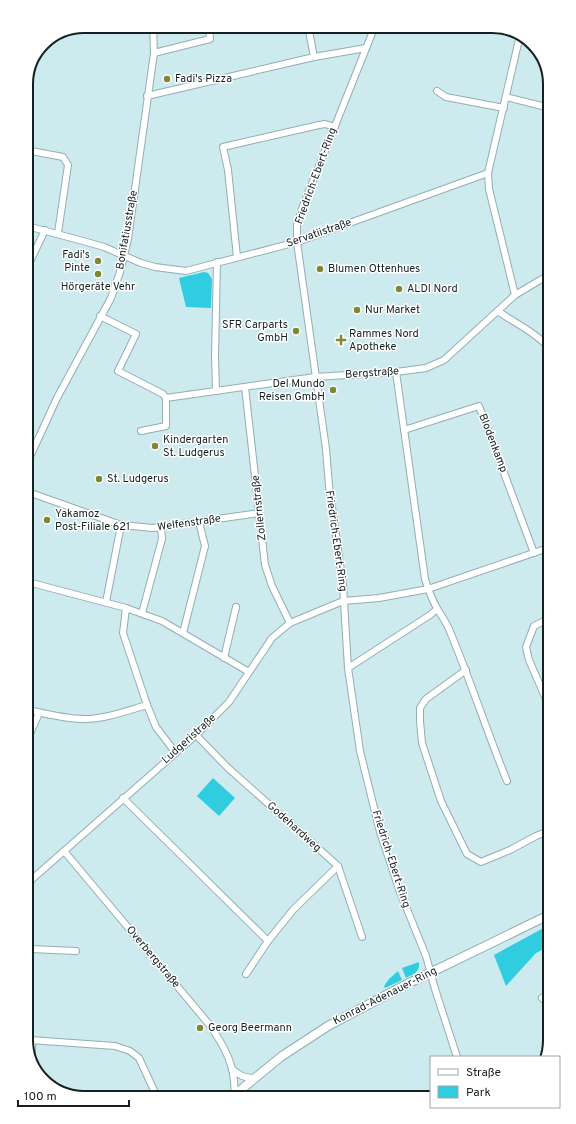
<svg xmlns="http://www.w3.org/2000/svg" width="576" height="1124" viewBox="0 0 576 1124" font-family="Overpass,sans-serif">
<style>
.green{fill:#30ccdf}
.lines{fill:none;stroke-linecap:round;stroke-linejoin:round}
.minor-casing{stroke:#92aeb2;stroke-width:8}
.secondary-casing{stroke:#92aeb2;stroke-width:10}
.minor{stroke:#fff;stroke-width:6}
.secondary{stroke:#fff;stroke-width:8}
.poi-dot{fill:#808631;stroke:#fff;stroke-width:1.5}
.labels{text-anchor:middle;dominant-baseline:central;stroke-width:3;stroke-linejoin:round;paint-order:stroke}
.poi-label{font-size:11px;fill:#152021;stroke:#fff;text-anchor:start}
.street-label{font-size:11px;fill:#152021;stroke:#fff}
.rim{fill:none;stroke:#152021;stroke-width:2}
</style>
<rect width="100%" height="100%" fill="#cdeaee"/>
<!-- green -->
<g class="green">
<polygon points="204,272 208,273 212,279 211,308 186,307 179,278"/>
<polygon points="213,778 235,798 219,816 197,796"/>
<polygon points="549,925 550,946 536,953 506,986 494,955"/>
<path d="M 419,962 C 420,972 414,974 406,978 L 402,968 Z"/>
<polygon points="398,971 402,980 385,988 384,986 389,979"/>
</g>
<g class="lines">
<defs>
<g id="minor">
<polyline points="308,26 314,57"/>
<polyline points="375,26 301,211 297,225 297,242 326,449 329,486 343,585 348,668 360,751 380,832 400,892 426,956 435,989 457,1057"/>
<polyline points="490,26 511,32"/>
<polyline points="154,53 210,39 209,26"/>
<polyline points="437,91 446,97 504,108"/>
<polyline points="147,96 314,57 366,48"/>
<polyline points="506,97 546,107"/>
<polyline points="26,150 63,157 68,165 58,233"/>
<polyline points="27,226 83,241 104,247 141,263 155,267 186,271 297,242 488,173"/>
<polyline points="237,257 228,170 223,147 319,125 325,124 335,127"/>
<polyline points="27,268 45,230"/>
<polyline points="515,295 489,189 488,173 520,35"/>
<path d="M 498,311 C 514,323 534,331 547,346"/>
<polyline points="100,316 136,334 118,371 163,394 166,398 315,377 396,372 426,368 444,360 515,295 547,276"/>
<path d="M 396,372 L 425,579 C 428,589 432,600 438,610 C 443,618 448,625 451,634 C 471,682 487,732 507,781"/>
<polyline points="245,387 265,565 272,586 290,623"/>
<polyline points="216,391 215,356 217,262"/>
<polyline points="404,430 479,406 534,553"/>
<polyline points="141,431 166,426 166,398"/>
<polyline points="28,461 57,398 111,298 120,272 128,239 154,53 153,26"/>
<polyline points="28,492 121,525 153,528 259,513"/>
<polyline points="28,582 126,608 162,621 249,672"/>
<polyline points="106,602 121,525"/>
<polyline points="126,608 123,633 147,705 156,727 175,752"/>
<polyline points="142,613 162,539 161,527"/>
<polyline points="548,619 534,626 526,647 529,660 549,706"/>
<polyline points="183,633 205,546 199,522"/>
<polyline points="224,658 236,607"/>
<polyline points="348,668 430,615 437,609"/>
<polyline points="466,670 426,699 420,708 420,721 422,743 441,801 467,854 481,862 510,850 536,836 549,831"/>
<path d="M 29,710 C 46,714 66,719 84,719 C 105,719 126,711 147,705"/>
<polyline points="196,735 227,767 338,866 362,937"/>
<polyline points="29,736 39,713"/>
<polyline points="123,798 268,941"/>
<path d="M 64,851 L 208,1023 C 224,1045 237,1068 234,1096"/>
<polyline points="30,881 196,735 229,702 272,638 290,623 343,601 379,598 428,589 548,548"/>
<polyline points="30,949 76,951"/>
<polyline points="246,974 268,941 293,910 338,866"/>
<polyline points="542,998 550,1005"/>
<polyline points="30,1040 115,1046 130,1051 139,1058 157,1097"/>
<polyline points="32,1064 32,1040"/>
<path d="M 232,1069 C 240,1076 245,1078 255,1078"/>
</g>
<polyline id="secondary" points="233,1096 282,1056 328,1026 407,984 549,915"/>
</defs>
<!-- minor casing -->
<use href="#minor" class="minor-casing"/>
<!-- secondary casing -->
<use href="#secondary" class="secondary-casing"/>
<!-- minor -->
<use href="#minor" class="minor"/>
<!-- secondary -->
<use href="#secondary" class="secondary"/>
</g>
<!-- markers -->
<g class="poi-dot">
<circle cx="167" cy="79" r="4"/>
<circle cx="98" cy="261" r="4"/>
<circle cx="320" cy="269" r="4"/>
<circle cx="98" cy="274" r="4"/>
<circle cx="399" cy="289" r="4"/>
<circle cx="357" cy="310" r="4"/>
<circle cx="296" cy="331" r="4"/>
<path d="M339 334h4v4h4v4h-4v4h-4v-4h-4v-4h4z"/>
<circle cx="333" cy="390" r="4"/>
<circle cx="155" cy="446" r="4"/>
<circle cx="99" cy="479" r="4"/>
<circle cx="47" cy="520" r="4"/>
<circle cx="200" cy="1028" r="4"/>
</g>
<g class="labels">
<!-- poi labels -->
<g class="poi-label">
<text x="175" y="79">Fadi's Pizza</text>
<text x="90" y="255" text-anchor="end">Fadi's<tspan x="90" dy="13">Pinte</tspan></text>
<text x="328" y="269">Blumen Ottenhues</text>
<text x="98" y="287" text-anchor="middle">Hörgeräte Vehr</text>
<text x="407" y="289">ALDI Nord</text>
<text x="365" y="310">Nur Market</text>
<text x="288" y="325" text-anchor="end">SFR Carparts<tspan x="288" dy="13">GmbH</tspan></text>
<text x="349" y="334">Rammes Nord<tspan x="349" dy="13">Apotheke</tspan></text>
<text x="325" y="384" text-anchor="end">Del Mundo<tspan x="325" dy="13">Reisen GmbH</tspan></text>
<text x="163" y="440">Kindergarten<tspan x="163" dy="13">St. Ludgerus</tspan></text>
<text x="107" y="479">St. Ludgerus</text>
<text x="55" y="514">Yakamoz<tspan x="55" dy="13">Post-Filiale 621</tspan></text>
<text x="208" y="1028">Georg Beermann</text>
</g>
<!-- street labels -->
<g class="street-label">
<text transform="translate(316 176) rotate(-70)">Friedrich-Ebert-Ring</text>
<text transform="translate(127 230) rotate(-80)">Bonifatiusstraße</text>
<text transform="translate(319 233) rotate(-19)">Servatiistraße</text>
<text transform="translate(372 373) rotate(-4)">Bergstraße</text>
<text transform="translate(493 443) rotate(69)">Blodenkamp</text>
<text transform="translate(259 508) rotate(-96)">Zollernstraße</text>
<text transform="translate(189 523) rotate(-8)">Welfenstraße</text>
<text transform="translate(336 541) rotate(82)">Friedrich-Ebert-Ring</text>
<text transform="translate(189 739) rotate(-42)">Ludgeristraße</text>
<text transform="translate(294 827) rotate(42)">Godehardweg</text>
<text transform="translate(391 859) rotate(72)">Friedrich-Ebert-Ring</text>
<text transform="translate(153 957) rotate(50)">Overbergstraße</text>
<text transform="translate(385 996) rotate(-27)">Konrad-Adenauer-Ring</text>
</g>
</g>
<!-- crop -->
<path d="M0 0H576V1124H0ZM84 33H492A51 51 0 0 1 543 84V1040A51 51 0 0 1 492 1091H84A51 51 0 0 1 33 1040V84A51 51 0 0 1 84 33Z" fill="#fff" fill-rule="evenodd"/>
<path class="rim" d="M84 33H492A51 51 0 0 1 543 84V1040A51 51 0 0 1 492 1091H84A51 51 0 0 1 33 1040V84A51 51 0 0 1 84 33Z"/>
<!-- legend -->
<rect x="430" y="1056" width="130" height="52" fill="#ffffff" stroke="#a1a6a6"/>
<rect x="438" y="1069" width="20" height="6" fill="#ffffff" stroke="#a1a6a6"/>
<text x="466" y="1076" font-size="12" fill="#152021">Straße</text>
<rect x="438" y="1086" width="20" height="12" fill="#30ccdf" stroke="#a1a6a6"/>
<text x="466" y="1096" font-size="12" fill="#152021">Park</text>
<!-- scale -->
<path d="M18 1100v6h111v-6" fill="none" stroke="#152021" stroke-width="2"/>
<text x="24" y="1100" font-size="12" fill="#152021" stroke="#ffffff" stroke-width="3" paint-order="stroke">100 m</text>
</svg>
